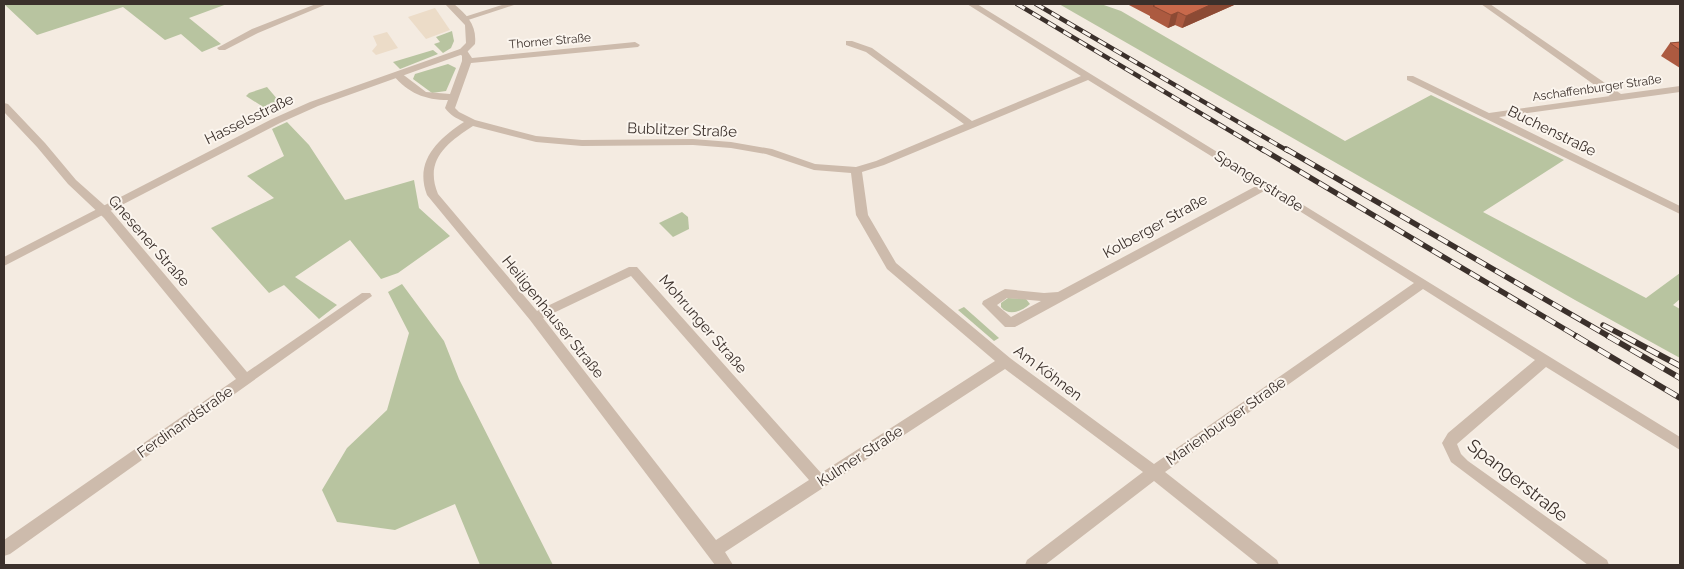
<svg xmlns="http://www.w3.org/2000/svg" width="1684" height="569" viewBox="0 0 1684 569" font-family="Raleway,sans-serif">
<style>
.green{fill:#b8c4a0}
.plaza{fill:#ecdcc8}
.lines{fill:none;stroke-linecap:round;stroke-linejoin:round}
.minor{fill:#cdbbac;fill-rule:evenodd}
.tertiary{fill:#cdbbac;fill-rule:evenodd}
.rail-far2-casing{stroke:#3b302b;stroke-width:4.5}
.rail-far1-casing{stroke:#3b302b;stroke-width:5.5}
.rail-casing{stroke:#3b302b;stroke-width:6}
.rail-far2{stroke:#fbf5ee;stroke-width:3;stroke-dasharray:9;stroke-linecap:butt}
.rail-far1{stroke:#fbf5ee;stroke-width:4;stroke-dasharray:11;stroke-linecap:butt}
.rail{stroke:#fbf5ee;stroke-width:4.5;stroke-dasharray:13;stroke-linecap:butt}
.wall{fill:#ac5a40}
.shaded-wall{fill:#8c4a34}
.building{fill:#c8694b;stroke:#8c4a34}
.labels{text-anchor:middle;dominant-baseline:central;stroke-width:4;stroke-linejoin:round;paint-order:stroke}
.far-street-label{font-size:12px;fill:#3b302b;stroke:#fbf5ee}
.street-label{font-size:15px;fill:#3b302b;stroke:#fbf5ee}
.near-street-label{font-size:18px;fill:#3b302b;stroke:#fbf5ee}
</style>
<rect width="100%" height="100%" fill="#f4ebe1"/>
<!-- green -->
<g class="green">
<polygon points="4,4 227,4 189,18 221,44 202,52 181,34 165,40 123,7 37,35"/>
<polygon points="1059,4 1101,4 1121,11 1345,141 1431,95 1564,160 1483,212 1646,298 1680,273 1680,299 1673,305 1680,309 1680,358 1575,300"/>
<polygon points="452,31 454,41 451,48 443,53 434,44 440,42 436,37"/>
<polygon points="433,50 438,54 400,69 393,62"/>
<polygon points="448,64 456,68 446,91 432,93 413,79 415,74"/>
<polygon points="267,87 284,107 283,109 271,112 246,96 249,93"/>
<polygon points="287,122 309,145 345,200 414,180 419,208 450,236 398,273 381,279 350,240 295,277 337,305 319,319 284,285 269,293 211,228 274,198 247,176 284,156 272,129"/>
<polygon points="682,212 688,217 689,229 673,237 659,223"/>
<polygon points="402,284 444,341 459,379 553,565 480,565 455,504 395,530 337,522 322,490 347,448 387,410 409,333 388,292"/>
<path d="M 1008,298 L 1026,299 L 1030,304 C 1022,311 1009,317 1001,307 L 1001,303 Z"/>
<polygon points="964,307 999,338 994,341 958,310"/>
</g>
<!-- plaza -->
<g class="plaza">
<polygon points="435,8 450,30 426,39 408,17"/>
<polygon points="387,32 398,48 376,55 372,51 377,45 373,36"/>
</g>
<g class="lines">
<!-- minor -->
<g class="minor">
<polygon points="316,4 327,4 258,33 225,50 219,50 217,48 252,29"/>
<polygon points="505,4 517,4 465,21 461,18"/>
<path d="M 967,4 L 977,4 L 1680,437 L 1680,450 L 1546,367 L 1457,444 L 1461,454 L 1468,461 L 1607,560 L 1609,565 L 1588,565 L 1451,462 L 1442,443 L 1448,433 L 1535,360 L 1423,289 L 1165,472 L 1277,560 L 1279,565 L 1259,565 L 1154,481 L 1045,565 L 1025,565 L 1027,560 L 1143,472 L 1005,369 L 725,552 L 733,565 L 715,565 L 530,320 L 427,195 C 414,161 438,139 464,122 C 456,118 450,115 445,108 L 448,100 C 425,100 408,93 393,75 L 398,72 L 401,73 L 426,92 L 450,94 L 462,61 L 462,56 L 458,51 L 460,49 L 466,49 L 472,58 L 635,42 L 640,45 L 638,47 L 471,63 L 455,108 L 459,112 L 475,120 L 536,136 L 582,140 L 693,139 L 731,142 L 772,149 L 815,164 L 856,167 L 876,161 L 964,124 L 866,52 L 846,45 L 846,41 L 852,41 L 872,48 L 972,121 L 1081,76 ZM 1088,80 L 1258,185 L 1058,292 L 1044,293 L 1005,289 L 983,301 L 982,304 L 1005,327 L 1015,327 L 1266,190 L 1414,283 L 1154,464 L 1010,358 L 896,263 L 868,215 L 862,172 L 884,165 ZM 473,126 L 536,142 L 582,146 L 693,145 L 731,148 L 766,154 L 814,170 L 851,173 L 856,215 L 887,269 L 995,361 L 821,473 L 637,267 L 629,267 L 537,311 L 438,194 C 424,160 447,143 473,126 ZM 631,276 L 809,480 L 716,540 L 543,318 ZM 1007,298 L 1041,301 L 1011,317 L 997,305 Z"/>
<polygon points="1481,4 1490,4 1621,94 1680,86 1680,92 1499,117 1680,206 1680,214 1407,80 1407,76 1413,76 1489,113 1610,96"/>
<polygon points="4,103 8,104 45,143 76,180 112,212 247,372 362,293 370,293 372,296 10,554 4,556 4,540 236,379 104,218 68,184 37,147 4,112"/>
</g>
<!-- tertiary -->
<path class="tertiary" d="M 445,4 L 454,4 C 467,15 477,25 475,44 L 466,53 L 318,106 L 280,123 L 4,266 L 4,257 L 272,119 L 310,102 L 460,49 L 466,43 L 465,25 Z"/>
<defs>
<g id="rail-far2">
<polyline points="1017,4 1264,151"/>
<polyline points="1036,4 1288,151"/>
</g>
<g id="rail-far1">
<polyline points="1262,149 1578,337"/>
<polyline points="1286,149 1610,337"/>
<polyline points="1603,325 1626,337"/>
</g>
<g id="rail">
<polyline points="1576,336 1680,398"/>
<polyline points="1608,336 1680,378"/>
<polyline points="1624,336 1680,366"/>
</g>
</defs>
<!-- rail-far2 casing -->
<use href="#rail-far2" class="rail-far2-casing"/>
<!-- rail-far1 casing -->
<use href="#rail-far1" class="rail-far1-casing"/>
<!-- rail casing -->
<use href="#rail" class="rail-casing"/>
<!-- rail-far2 -->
<use href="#rail-far2" class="rail-far2"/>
<!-- rail-far1 -->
<use href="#rail-far1" class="rail-far1"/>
<!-- rail -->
<use href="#rail" class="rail"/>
</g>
<!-- wall -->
<g class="wall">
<polygon points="1127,4 1234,4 1234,5 1182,28 1175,25 1168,28 1150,18 1150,16"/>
<polygon points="1680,42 1680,68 1661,56 1670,43"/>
</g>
<!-- shaded-wall -->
<g class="shaded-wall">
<polygon points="1212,4 1234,4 1234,5 1182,28 1186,16"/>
<polygon points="1178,12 1175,25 1168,28 1171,15"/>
</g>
<!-- building -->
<g class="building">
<polygon points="1155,4 1212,4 1186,16 1178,12 1171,15 1153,6 1156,4"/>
<polygon points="1680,42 1680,50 1670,43"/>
</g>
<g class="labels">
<!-- far-street labels -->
<g class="far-street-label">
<text transform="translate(550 41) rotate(-5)">Thorner Straße</text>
<text transform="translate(1597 88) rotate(-8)">Aschaffenburger Straße</text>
</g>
<!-- street labels -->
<g class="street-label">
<text transform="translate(249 119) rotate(-26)">Hasselsstraße</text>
<text transform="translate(682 130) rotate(2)">Bublitzer Straße</text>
<text transform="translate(1552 131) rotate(26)">Buchenstraße</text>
<text transform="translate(1259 181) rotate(32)">Spangerstraße</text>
<text transform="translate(1155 226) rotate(-29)">Kolberger Straße</text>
<text transform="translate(149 241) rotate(49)">Gnesener Straße</text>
<text transform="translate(553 317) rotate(51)">Heiligenhauser Straße</text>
<text transform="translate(703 324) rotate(49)">Mohrunger Straße</text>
<text transform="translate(1048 373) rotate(37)">Am Köhnen</text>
<text transform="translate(1226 421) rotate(-35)">Marienburger Straße</text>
<text transform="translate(185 422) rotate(-35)">Ferdinandstraße</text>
<text transform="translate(860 456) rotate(-33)">Kulmer Straße</text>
</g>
<!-- near-street labels -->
<g class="near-street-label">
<text transform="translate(1518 480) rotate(38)">Spangerstraße</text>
</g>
</g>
<!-- border -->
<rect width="1684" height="569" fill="none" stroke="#3b302b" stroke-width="10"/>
</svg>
